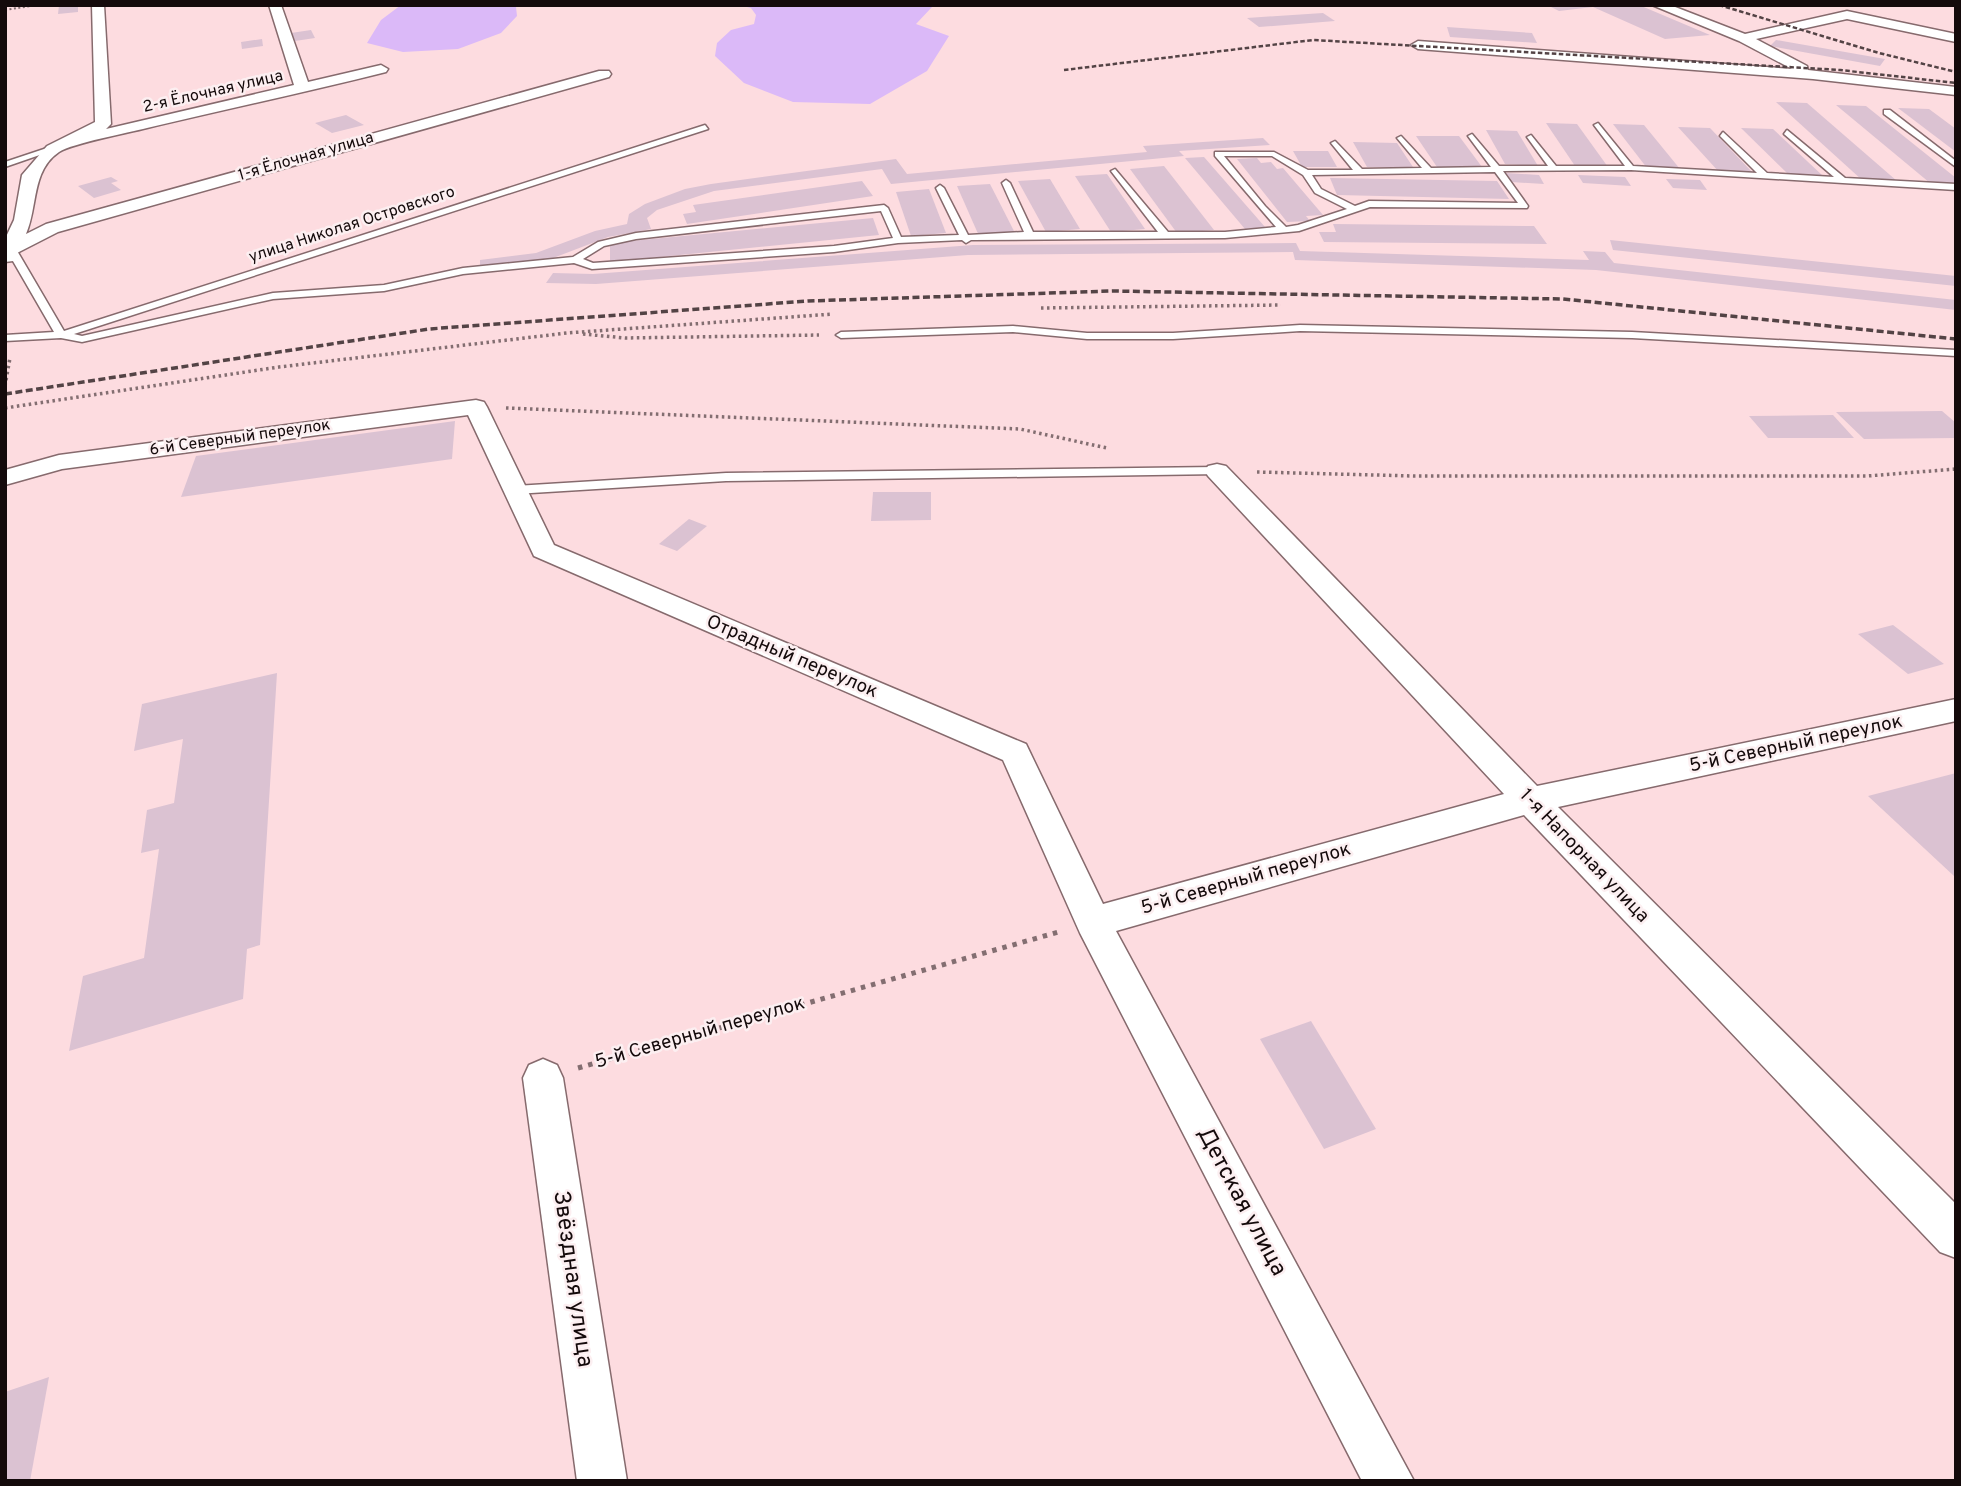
<svg xmlns="http://www.w3.org/2000/svg" width="1961" height="1486" viewBox="0 0 1961 1486" font-family="Overpass,sans-serif">
<style>
.water{fill:#dbb9f8}
.building{fill:#dbc2d2}
.lines{fill:none;stroke-linecap:round;stroke-linejoin:round}
.service-casing{stroke:#866a6d;stroke-width:3}
.minor-casing{stroke:#866a6d;stroke-width:3}
.path-far2{stroke:#836e71;stroke-width:2;stroke-dasharray:2 2.5;stroke-linecap:butt}
.path-far1{stroke:#836e71;stroke-width:3.5;stroke-dasharray:2.5 3.5;stroke-linecap:butt}
.path{stroke:#836e71;stroke-width:5;stroke-dasharray:4.5 6;stroke-linecap:butt}
.service{fill:#fff;fill-rule:evenodd}
.minor{fill:#fff;fill-rule:evenodd}
.rail-far1{stroke:#534345;stroke-width:2.5;stroke-dasharray:4.5 2.5;stroke-linecap:butt}
.rail{stroke:#534345;stroke-width:3.5;stroke-dasharray:7 3.5;stroke-linecap:butt}
.labels{text-anchor:middle;dominant-baseline:central;stroke-width:5;stroke-linejoin:round;paint-order:stroke}
.far-street-label{font-size:16px;fill:#140a0b;stroke:#fceff1}
.street-label{font-size:19px;fill:#140a0b;stroke:#fceff1}
.near-street-label{font-size:23px;fill:#140a0b;stroke:#fceff1}
</style>
<rect width="100%" height="100%" fill="#fddce0"/>
<!-- water -->
<g class="water">
<polygon points="401,5 523,5 516,7 517,16 501,33 458,49 403,52 367,43 381,20"/>
<polygon points="739,5 930,5 932,7 916,24 949,36 927,71 870,104 793,102 744,83 715,56 717,43 731,30 754,24 756,15 751,8"/>
</g>
<!-- building -->
<g class="building">
<polygon points="59,5 78,5 78,12 58,14"/>
<polygon points="1547,5 1639,5 1710,35 1665,39 1593,7 1559,11"/>
<polygon points="1323,13 1335,21 1259,27 1247,18"/>
<polygon points="1447,27 1532,33 1537,43 1450,37"/>
<polygon points="311,30 315,38 295,41 291,33"/>
<polygon points="262,39 263,46 242,49 241,42"/>
<polygon points="1776,40 1885,59 1880,66 1770,46"/>
<polygon points="1776,102 1807,103 1897,181 1862,180"/>
<polygon points="1836,105 1866,106 1956,178 1956,184 1930,183"/>
<polygon points="1898,108 1929,109 1956,129 1956,152"/>
<polygon points="346,115 364,125 332,133 315,123"/>
<polygon points="1546,123 1577,124 1608,167 1575,166"/>
<polygon points="1613,124 1644,125 1680,169 1647,168"/>
<polygon points="1678,127 1710,128 1753,173 1719,172"/>
<polygon points="1741,128 1773,129 1823,176 1789,175"/>
<polygon points="1486,130 1517,131 1538,166 1505,164"/>
<polygon points="1416,136 1459,136 1482,167 1437,167"/>
<polygon points="1263,138 1270,145 1179,151 1184,156 891,184 882,169 714,191 657,210 647,218 651,229 608,237 548,260 480,269 480,260 536,253 595,231 627,224 629,214 645,204 685,189 711,184 896,159 907,174 1147,152 1143,146"/>
<polygon points="1353,142 1397,143 1413,167 1367,167"/>
<polygon points="1293,151 1328,151 1337,167 1302,167"/>
<polygon points="1204,157 1265,227 1245,229 1185,158"/>
<polygon points="1257,158 1261,163 1271,162 1277,169 1283,168 1323,215 1306,216 1310,221 1287,222 1237,159"/>
<polygon points="1164,166 1214,230 1177,233 1130,169"/>
<polygon points="1506,173 1539,175 1544,184 1511,182"/>
<polygon points="1107,174 1145,229 1111,232 1075,176"/>
<polygon points="1578,175 1625,177 1631,186 1583,183"/>
<polygon points="111,177 118,181 111,183 121,190 94,198 78,186"/>
<polygon points="1330,178 1497,181 1509,199 1337,195"/>
<polygon points="1050,179 1080,229 1046,232 1018,181"/>
<polygon points="1666,179 1700,180 1707,190 1673,188"/>
<polygon points="862,181 873,196 687,224 683,214 696,212 693,205"/>
<polygon points="990,184 1015,233 979,236 957,186"/>
<polygon points="929,189 946,233 911,236 896,192"/>
<polygon points="873,218 879,235 610,262 610,243"/>
<polygon points="1333,224 1534,226 1547,244 1324,242 1319,232 1336,232"/>
<polygon points="1610,240 1956,276 1956,286 1613,250"/>
<polygon points="1296,243 1300,251 1589,260 1583,251 1605,252 1614,263 1956,300 1956,310 1596,270 1295,260 1293,252 968,255 596,284 546,283 553,273 593,274 973,245"/>
<polygon points="1942,411 1956,423 1956,438 1864,439 1836,412"/>
<polygon points="1833,415 1854,438 1768,438 1749,416"/>
<polygon points="455,421 452,459 181,497 196,456"/>
<polygon points="873,492 931,492 931,520 871,521"/>
<polygon points="689,519 707,526 677,551 659,544"/>
<polygon points="1893,625 1944,664 1908,674 1858,634"/>
<polygon points="277,673 260,945 247,949 243,999 69,1051 83,976 144,958 159,849 141,853 147,810 174,803 183,739 134,751 142,704"/>
<polygon points="1956,773 1956,875 1954,876 1868,796"/>
<polygon points="1311,1021 1376,1129 1324,1149 1260,1039"/>
<polygon points="49,1377 30,1481 5,1481 5,1392"/>
</g>
<g class="lines">
<defs>
<g id="service">
<polygon points="1884,110 1890,110 1956,161 1956,167 1884,114"/>
<path d="M 1598,123 L 1633,166 L 1757,173 L 1720,136 L 1723,132 L 1767,173 L 1834,177 L 1784,134 L 1787,130 L 1845,178 L 1956,184 L 1956,190 L 1631,170 L 1503,171 L 1528,206 L 1527,208 L 1370,207 L 1299,231 L 1225,238 L 971,240 L 966,243 L 962,240 L 898,243 L 834,252 L 592,269 L 574,263 L 463,274 L 384,291 L 273,299 L 82,342 L 61,338 L 5,341 L 5,335 L 54,332 L 6,249 L 8,247 L 16,249 L 64,331 L 705,125 L 708,129 L 74,334 L 82,336 L 273,293 L 384,285 L 463,268 L 573,257 L 598,242 L 636,233 L 884,205 L 888,208 L 901,237 L 959,235 L 936,188 L 940,185 L 944,188 L 968,235 L 1024,232 L 1002,183 L 1006,180 L 1010,183 L 1033,232 L 1158,232 L 1111,171 L 1115,169 L 1168,232 L 1225,232 L 1276,227 L 1215,156 L 1215,152 L 1274,152 L 1308,170 L 1353,170 L 1331,143 L 1335,141 L 1362,169 L 1422,168 L 1397,138 L 1401,136 L 1431,168 L 1491,167 L 1468,136 L 1472,134 L 1499,166 L 1548,166 L 1527,137 L 1531,135 L 1556,166 L 1625,166 L 1594,125 ZM 1224,156 L 1272,156 L 1303,175 L 1315,193 L 1347,209 L 1298,225 L 1286,227 L 1265,206 ZM 1495,172 L 1518,203 L 1369,201 L 1355,206 L 1321,189 L 1312,175 ZM 881,211 L 893,238 L 834,246 L 593,263 L 583,259 L 604,246 L 636,239 Z"/>
<polygon points="50,147 57,149 5,167 5,162"/>
<polygon points="1300,325 1632,332 1956,350 1956,356 1632,338 1300,331 1173,339 1087,339 1013,332 841,338 836,335 841,332 1013,326 1087,333 1173,333"/>
<polygon points="1217,467 1221,468 1221,474 726,481 515,494 509,490 515,486 726,473"/>
</g>
<g id="minor">
<path d="M 92,5 L 104,5 L 111,124 L 106,129 L 294,85 L 269,5 L 281,5 L 308,82 L 381,65 L 388,69 L 386,72 C 306,92 227,109 147,128 C 128,133 73,143 59,152 C 31,171 38,207 26,234 L 46,224 L 599,71 L 609,71 L 611,74 L 609,77 L 58,232 L 17,253 L 13,261 L 5,262 L 5,239 L 14,220 L 22,175 L 47,146 L 95,122 Z"/>
<polygon points="1652,5 1670,5 1745,34 1847,11 1956,34 1956,42 1847,19 1756,39 1807,66 1808,70 1956,87 1956,95 1813,79 1418,49 1411,45 1418,41 1792,69 1739,41"/>
<polygon points="476,400 484,402 487,407 554,545 1026,744 1103,904 1504,794 1208,476 1205,471 1208,466 1217,464 1226,466 1537,786 1956,699 1956,721 1558,807 1956,1204 1956,1258 1940,1252 1524,815 1116,931 1414,1481 1362,1481 1080,933 1003,760 534,556 468,415 62,469 5,485 5,470 59,455"/>
<polygon points="543,1059 557,1065 563,1078 627,1481 577,1481 523,1078 529,1065"/>
</g>
</defs>
<!-- service casing -->
<use href="#service" class="service-casing"/>
<!-- minor casing -->
<use href="#minor" class="minor-casing"/>
<!-- path-far2 -->
<polyline class="path-far2" points="5,10 37,5"/>
<!-- path-far1 -->
<g class="path-far1">
<polyline points="1041,308 1281,305"/>
<polyline points="583,334 625,338 819,335"/>
<polyline points="5,386 10,358"/>
<polyline points="5,408 279,367 567,333 833,314"/>
<polyline points="506,408 1020,429 1107,448"/>
<polyline points="1257,472 1414,476 1867,476 1956,469"/>
</g>
<!-- path -->
<polyline class="path" points="578,1068 1062,931"/>
<!-- service -->
<use href="#service" class="service"/>
<!-- minor -->
<use href="#minor" class="minor"/>
<!-- rail-far1 -->
<g class="rail-far1">
<polyline points="1719,5 1879,53 1956,72"/>
<polyline points="1064,70 1313,40 1840,70 1956,83"/>
</g>
<!-- rail -->
<polyline class="rail" points="5,394 429,329 808,301 1112,291 1563,299 1956,339"/>
</g>
<g class="labels">
<!-- far-street labels -->
<g class="far-street-label">
<text transform="translate(213 92) rotate(-13)">2-я Ёлочная улица</text>
<text transform="translate(306 157) rotate(-16)">1-я Ёлочная улица</text>
<text transform="translate(352 225) rotate(-18)">улица Николая Островского</text>
<text transform="translate(240 438) rotate(-8)">6-й Северный переулок</text>
</g>
<!-- street labels -->
<g class="street-label">
<text transform="translate(792 657) rotate(23)">Отрадный переулок</text>
<text transform="translate(1796 744) rotate(-12)">5-й Северный переулок</text>
<text transform="translate(1584 856) rotate(46)">1-я Напорная улица</text>
<text transform="translate(1246 879) rotate(-16)">5-й Северный переулок</text>
<text transform="translate(700 1033) rotate(-16)">5-й Северный переулок</text>
</g>
<!-- near-street labels -->
<g class="near-street-label">
<text transform="translate(1241 1202) rotate(62)">Детская улица</text>
<text transform="translate(572 1279) rotate(82)">Звёздная улица</text>
</g>
</g>
<!-- border -->
<rect width="1961" height="1486" fill="none" stroke="#140a0b" stroke-width="14"/>
</svg>
